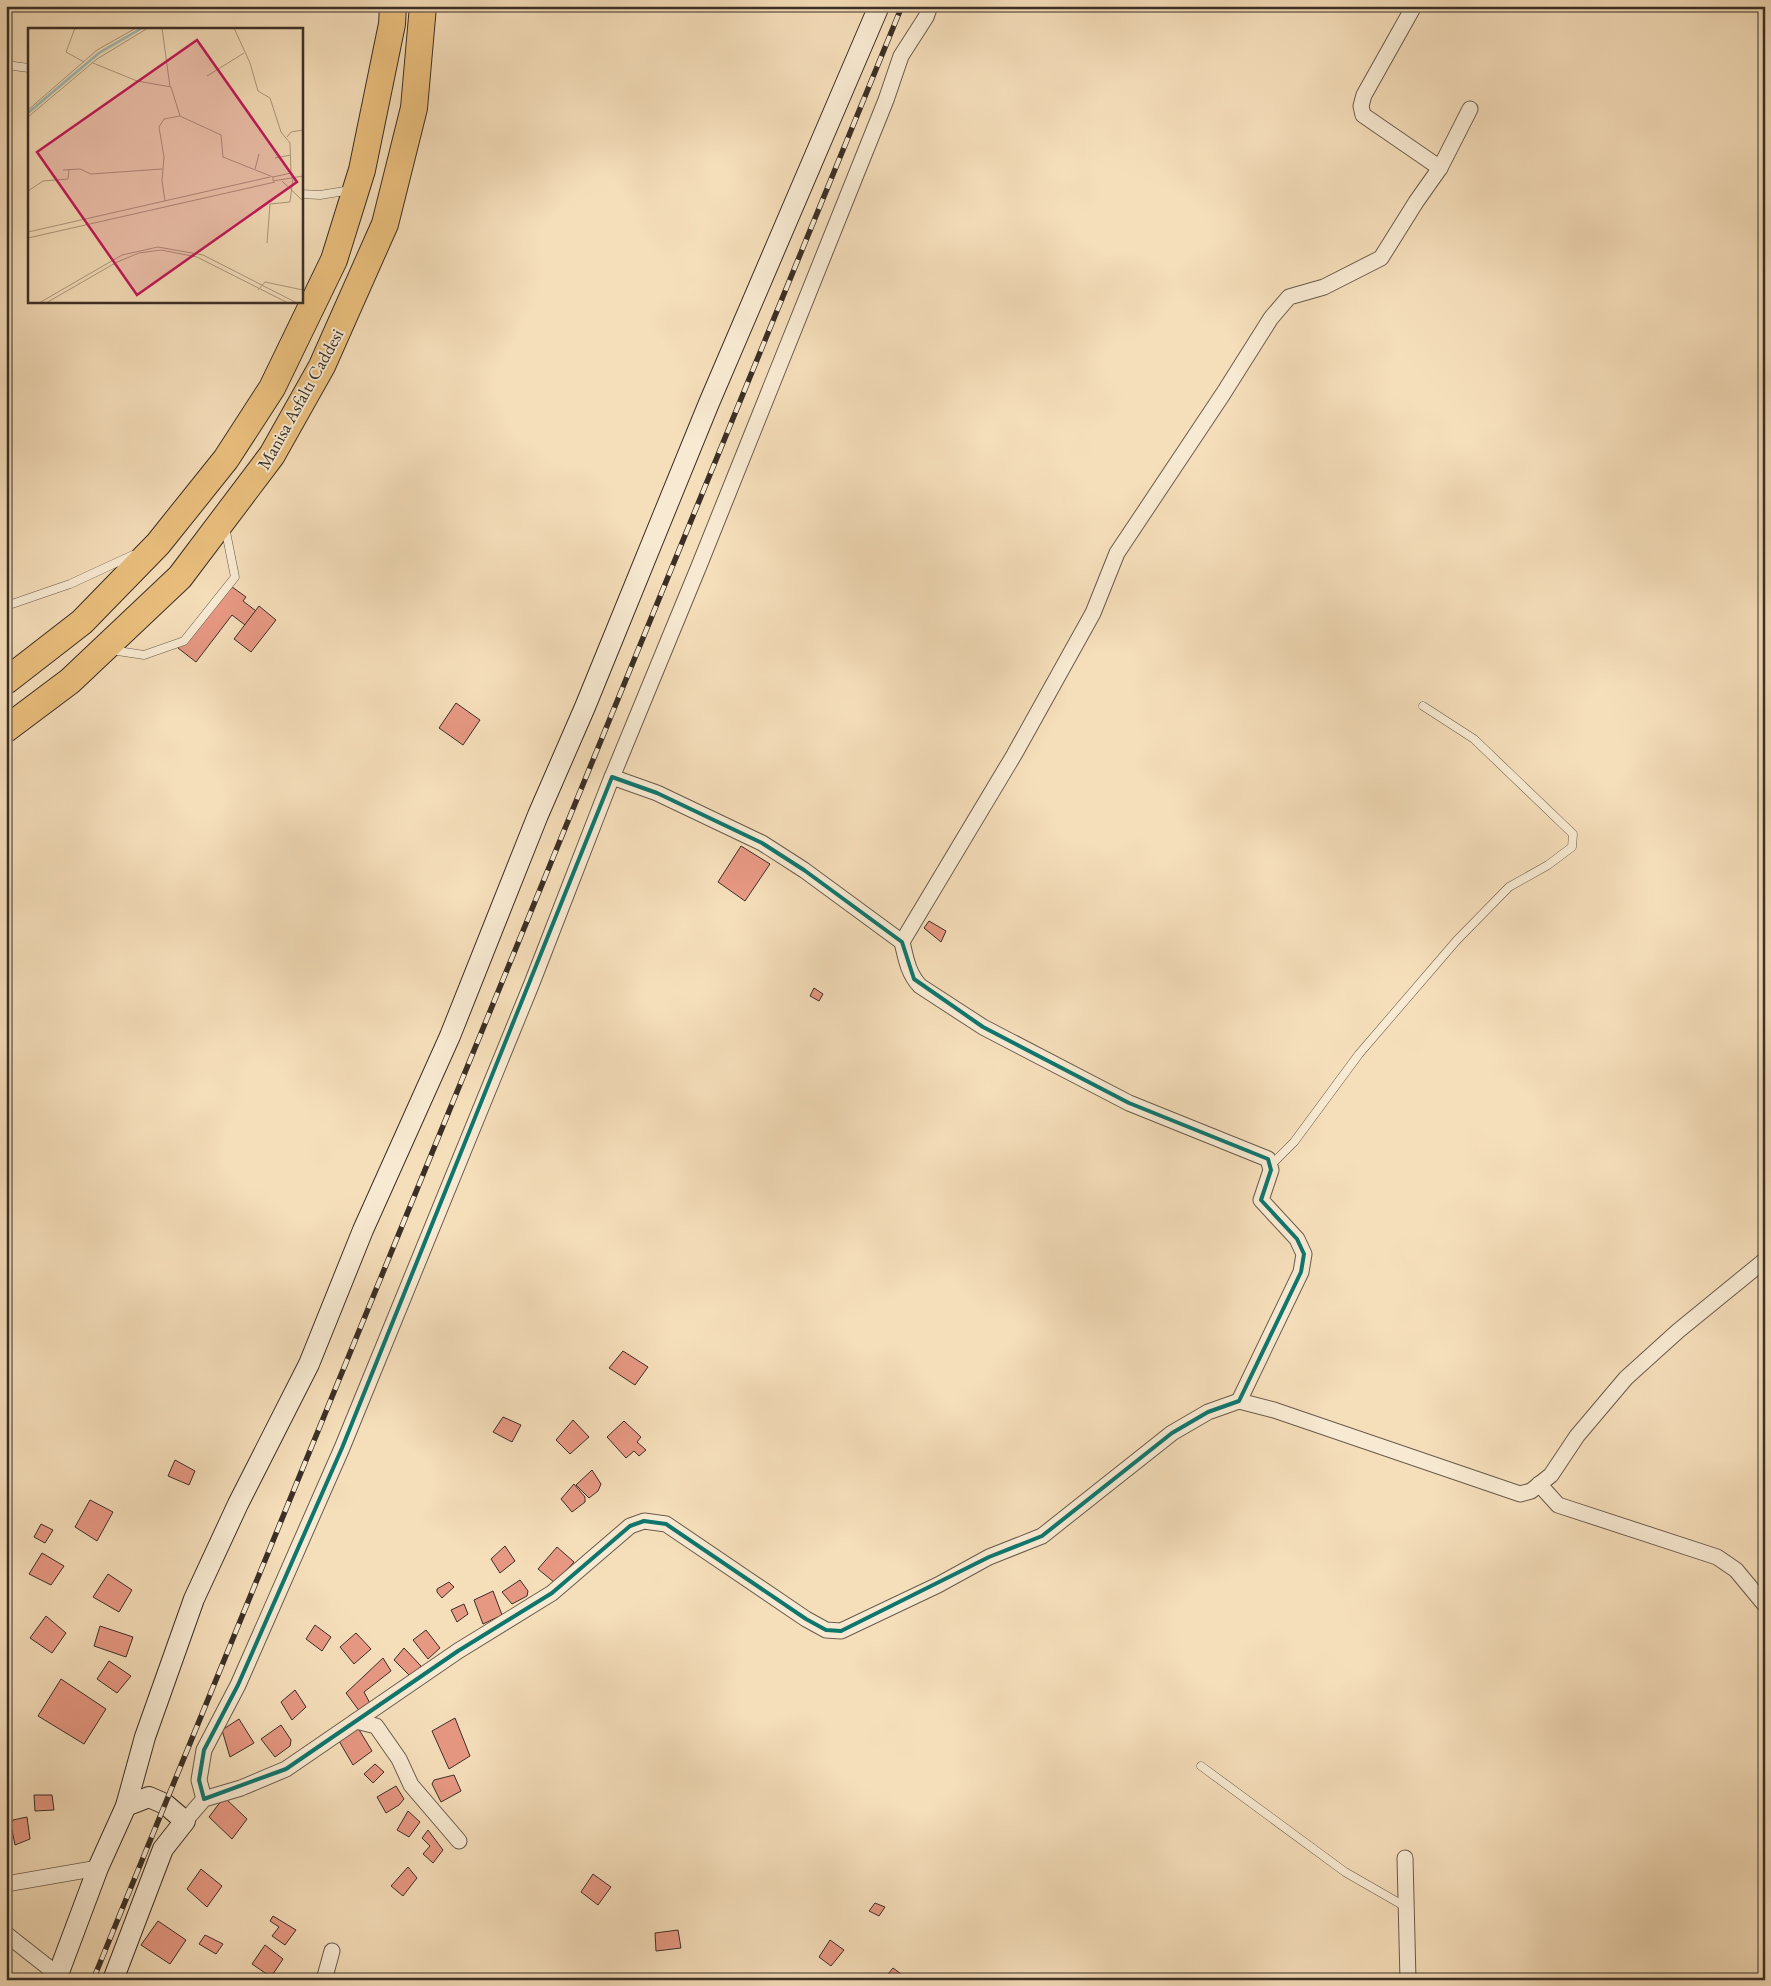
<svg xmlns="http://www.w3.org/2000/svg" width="1771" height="1986" viewBox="0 0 1771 1986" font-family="'EB Garamond',serif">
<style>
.building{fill:#e79883;stroke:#3b2f26}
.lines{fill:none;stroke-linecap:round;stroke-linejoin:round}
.lane-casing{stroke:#6a5b4b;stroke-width:9}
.street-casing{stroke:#6a5b4b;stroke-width:17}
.secondary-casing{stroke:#3b2f26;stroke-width:22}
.highway-casing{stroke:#3b2f26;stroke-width:28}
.lane{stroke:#f8ead2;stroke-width:8}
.street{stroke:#f8ead2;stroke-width:15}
.secondary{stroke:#f8ead2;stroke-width:20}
.highway{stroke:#eabf7d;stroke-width:26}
.rail-casing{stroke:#3b2f26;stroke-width:5.5}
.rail{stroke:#f8ead2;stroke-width:4;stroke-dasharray:11;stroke-linecap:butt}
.marked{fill:none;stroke:#0f766e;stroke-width:4;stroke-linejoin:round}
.labels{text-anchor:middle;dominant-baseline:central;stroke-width:4;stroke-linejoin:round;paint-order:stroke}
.street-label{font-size:18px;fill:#3b2f26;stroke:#f8ead2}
.inset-river{fill:none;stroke:#9dbbb5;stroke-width:2.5}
.inset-road{fill:none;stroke:#ab987f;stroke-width:1}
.view{fill:#c2185b;fill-opacity:0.15;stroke:#c2185b;stroke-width:2.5}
.inset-edge{fill:none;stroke:#3b2f26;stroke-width:2.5}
</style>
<rect width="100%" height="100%" fill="#f5deba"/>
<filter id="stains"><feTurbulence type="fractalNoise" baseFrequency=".004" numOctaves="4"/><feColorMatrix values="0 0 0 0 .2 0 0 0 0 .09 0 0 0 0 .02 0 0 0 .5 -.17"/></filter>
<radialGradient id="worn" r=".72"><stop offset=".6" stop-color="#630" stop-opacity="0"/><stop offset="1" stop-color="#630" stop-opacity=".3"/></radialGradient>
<!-- building -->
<g class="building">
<polygon points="228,584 246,597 243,601 256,611 245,625 232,615 196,662 178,648"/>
<polygon points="259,606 276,620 251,652 234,639"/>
<polygon points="456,703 480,720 463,745 439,728"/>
<polygon points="741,846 770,864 745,901 718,882"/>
<polygon points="929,921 946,931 941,942 924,928"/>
<polygon points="814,988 823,994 819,1001 810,996"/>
<polygon points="623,1351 648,1367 635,1385 609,1368"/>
<polygon points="503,1417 521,1425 512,1442 493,1432"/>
<polygon points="573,1420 589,1437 570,1454 556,1440"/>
<polygon points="624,1421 641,1437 637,1442 646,1450 639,1456 634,1451 626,1458 607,1437"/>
<polygon points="175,1460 195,1471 189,1485 168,1476"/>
<polygon points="592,1470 601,1484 598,1491 589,1498 576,1485"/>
<polygon points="574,1484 585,1497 585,1502 572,1512 561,1499"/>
<polygon points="90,1500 113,1512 97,1541 75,1527"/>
<polygon points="41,1524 53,1530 45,1543 34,1537"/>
<polygon points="505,1546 515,1561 500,1573 491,1559"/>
<polygon points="557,1547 574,1562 555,1583 538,1569"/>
<polygon points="42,1553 64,1566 51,1585 29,1574"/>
<polygon points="108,1574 132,1590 119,1612 93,1597"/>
<polygon points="520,1580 528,1591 527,1596 512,1604 502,1592"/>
<polygon points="449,1582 454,1587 442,1598 437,1592 437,1589"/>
<polygon points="493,1591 502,1615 483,1624 474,1600"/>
<polygon points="464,1604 468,1614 457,1622 451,1610"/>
<polygon points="46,1616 66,1633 52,1653 30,1638"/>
<polygon points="315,1625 331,1637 322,1651 306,1639"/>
<polygon points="100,1626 133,1637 126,1657 94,1646"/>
<polygon points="426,1630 440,1648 428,1659 413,1640"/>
<polygon points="356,1633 371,1649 354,1664 340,1647"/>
<polygon points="404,1648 421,1666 413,1679 394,1660"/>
<polygon points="383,1658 391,1671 364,1692 373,1709 363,1716 346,1693"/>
<polygon points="109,1661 131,1676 117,1693 97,1679"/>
<polygon points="61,1679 106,1709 84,1744 38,1716"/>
<polygon points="295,1690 306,1707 292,1720 281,1702"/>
<polygon points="455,1718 470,1756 449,1769 432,1731"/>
<polygon points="239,1719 254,1743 230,1757 222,1730"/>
<polygon points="281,1725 291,1740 290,1746 275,1757 261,1739"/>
<polygon points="358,1728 372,1751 353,1765 339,1741"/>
<polygon points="375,1764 384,1772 373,1783 364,1774"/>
<polygon points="454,1775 461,1791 441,1802 432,1784 434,1780"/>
<polygon points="396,1786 404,1799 399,1805 386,1813 377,1797"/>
<polygon points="34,1795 52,1795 54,1810 35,1811"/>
<polygon points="224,1797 247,1819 232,1839 209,1817"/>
<polygon points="408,1811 420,1822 409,1837 397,1830"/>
<polygon points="27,1817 30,1839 15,1845 11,1825 13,1820"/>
<polygon points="428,1830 443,1850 433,1863 423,1854 430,1846 422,1838"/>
<polygon points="408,1867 417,1878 403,1896 391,1886"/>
<polygon points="201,1869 222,1886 207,1907 187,1889"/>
<polygon points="593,1874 611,1887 598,1905 581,1892"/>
<polygon points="875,1903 885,1907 879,1916 869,1911"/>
<polygon points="273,1916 296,1930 285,1945 272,1936 279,1927 270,1921"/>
<polygon points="158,1921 186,1940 170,1964 141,1945"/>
<polygon points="678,1930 681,1948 656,1951 655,1933"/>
<polygon points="205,1935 223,1944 216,1954 199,1944"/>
<polygon points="830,1940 844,1950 831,1966 819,1957"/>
<polygon points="265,1945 283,1959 271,1977 252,1964"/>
<polygon points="893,1968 909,1980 883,1980"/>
</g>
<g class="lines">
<defs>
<g id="lane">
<polyline points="6,65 29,68"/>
<polyline points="301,194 320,195 351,190"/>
<polyline points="6,606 70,584 133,555"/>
<polyline points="111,650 144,655 184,641 235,577 225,527"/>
<polyline points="1270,1166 1294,1142 1359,1054 1457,940 1509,887 1548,865 1572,847 1573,834 1474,739 1423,706"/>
<polyline points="1201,1766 1345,1872 1406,1907"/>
</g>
<g id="street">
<polyline points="1414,6 1364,95 1361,106 1363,115 1440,168"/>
<path d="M 612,777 L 657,793 L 762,843 L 804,870 L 902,942 C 906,959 908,973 920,986 L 983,1027 L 1129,1103 L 1268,1159 L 1271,1170 L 1261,1200 L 1297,1239 L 1304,1254 L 1301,1272 L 1239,1401"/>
<polyline points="902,942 1014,755 1093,613 1117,553 1223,394 1271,318 1289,297 1324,287 1381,258 1416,202 1440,168 1470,109"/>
<polyline points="1539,1484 1558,1505 1717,1557 1736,1570 1765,1605"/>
<polyline points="356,1721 376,1726 399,1759 411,1785 459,1841"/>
<polyline points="204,1799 199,1780 204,1750 238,1685 342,1448 532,983 610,782 699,566 886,100 901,56 926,17 930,6"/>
<polyline points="185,1821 204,1799 241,1788 286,1769 458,1651 552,1593 630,1526 644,1521 666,1524 806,1619 826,1630 841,1631 938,1585 989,1557 1042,1536 1172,1433 1208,1412 1239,1401 1274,1410 1520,1494 1531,1491 1551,1475 1577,1436 1626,1378 1678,1331 1765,1260"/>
<polyline points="1405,1858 1408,1980"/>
<polyline points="6,1884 98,1868"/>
<polyline points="6,1934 58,1975"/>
<polyline points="324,1980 332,1951"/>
</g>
<g id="secondary">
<polyline points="126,1806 145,1737 194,1599 238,1504 309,1364 363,1230 450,1036 538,815 585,707 709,403 879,6"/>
<polyline points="56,1980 98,1868 126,1806 149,1797 165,1804 185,1821 163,1849 113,1980"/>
</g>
<g id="highway">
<polyline points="6,681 82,622 158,544 226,459 272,388 334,260 362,170 392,24 393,6"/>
<polyline points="6,729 70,681 180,577 272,455 322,366 385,224 414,108 423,6"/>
</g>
</defs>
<!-- lane casing -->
<use href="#lane" class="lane-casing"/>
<!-- street casing -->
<use href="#street" class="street-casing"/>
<!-- secondary casing -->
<use href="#secondary" class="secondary-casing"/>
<!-- highway casing -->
<use href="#highway" class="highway-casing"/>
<!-- lane -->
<use href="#lane" class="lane"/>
<!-- street -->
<use href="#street" class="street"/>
<!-- secondary -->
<use href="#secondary" class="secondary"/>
<!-- highway -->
<use href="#highway" class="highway"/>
<defs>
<polyline id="rail" points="93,1980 902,6"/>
</defs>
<!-- rail casing -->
<use href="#rail" class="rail-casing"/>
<!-- rail -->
<use href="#rail" class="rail"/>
</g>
<!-- marked area -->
<path class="marked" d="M 612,777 L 657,793 L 762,843 L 804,870 L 902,942 L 914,979 L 983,1027 L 1129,1103 L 1268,1159 L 1271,1170 L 1261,1200 L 1297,1239 L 1304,1254 L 1301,1272 L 1239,1401 L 1208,1412 L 1172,1433 L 1042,1536 L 989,1557 L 841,1631 L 826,1630 L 806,1619 L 666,1524 L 644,1521 L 630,1526 L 552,1593 L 458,1651 L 286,1769 L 204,1799 L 199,1780 L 204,1750 L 238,1685 L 342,1448 Z"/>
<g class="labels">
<!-- street labels -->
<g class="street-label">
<text transform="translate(300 399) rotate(-61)">Manisa Asfaltı Caddesi</text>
</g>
</g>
<!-- overview -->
<g transform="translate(28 28)">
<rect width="275" height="275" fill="#f5deba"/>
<path class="inset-river" d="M 0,85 L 71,25 L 114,0"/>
<path class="inset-road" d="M 47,0 L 38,24 L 56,34M 134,0 L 142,59M 206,0 L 222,35 L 230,63 L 242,70 L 253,104 L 262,115 L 263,145 L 245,149 L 245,153 L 275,148M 65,35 L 109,53 L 143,59 L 152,88 L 193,107 L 195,129 L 245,149M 179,48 L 216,25M 0,82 L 69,22 L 108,0M 0,89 L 69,31 L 120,0M 259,109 L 263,104 L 275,102M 247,130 L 263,127M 227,141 L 231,126M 35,142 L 52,141 L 63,146 L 134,141M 254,153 L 275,173M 0,163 L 15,153 L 40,151 L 41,141M 137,173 L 134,153 L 136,129 L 131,99 L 136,91 L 152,88M 0,204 L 242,149M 0,210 L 247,154M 239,215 L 242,176 L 262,174 L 265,150M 230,262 L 237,254 L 275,262M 11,275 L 94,227 L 130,219 L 175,227 L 269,275M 18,275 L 89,234 L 111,225 L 133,222 L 169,229 L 260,275"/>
<path class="view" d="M 169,12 L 269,154 L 109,267 L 9,124 Z"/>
<rect width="275" height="275" class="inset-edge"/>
</g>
<!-- margin -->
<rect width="1771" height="1986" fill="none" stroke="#f5deba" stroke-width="25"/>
<rect x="8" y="8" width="1756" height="1971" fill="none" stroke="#3b2f26" stroke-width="2.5"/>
<rect x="12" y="12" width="1746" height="1961" fill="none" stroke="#3b2f26"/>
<rect width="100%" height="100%" filter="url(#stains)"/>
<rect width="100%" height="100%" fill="url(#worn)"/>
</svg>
